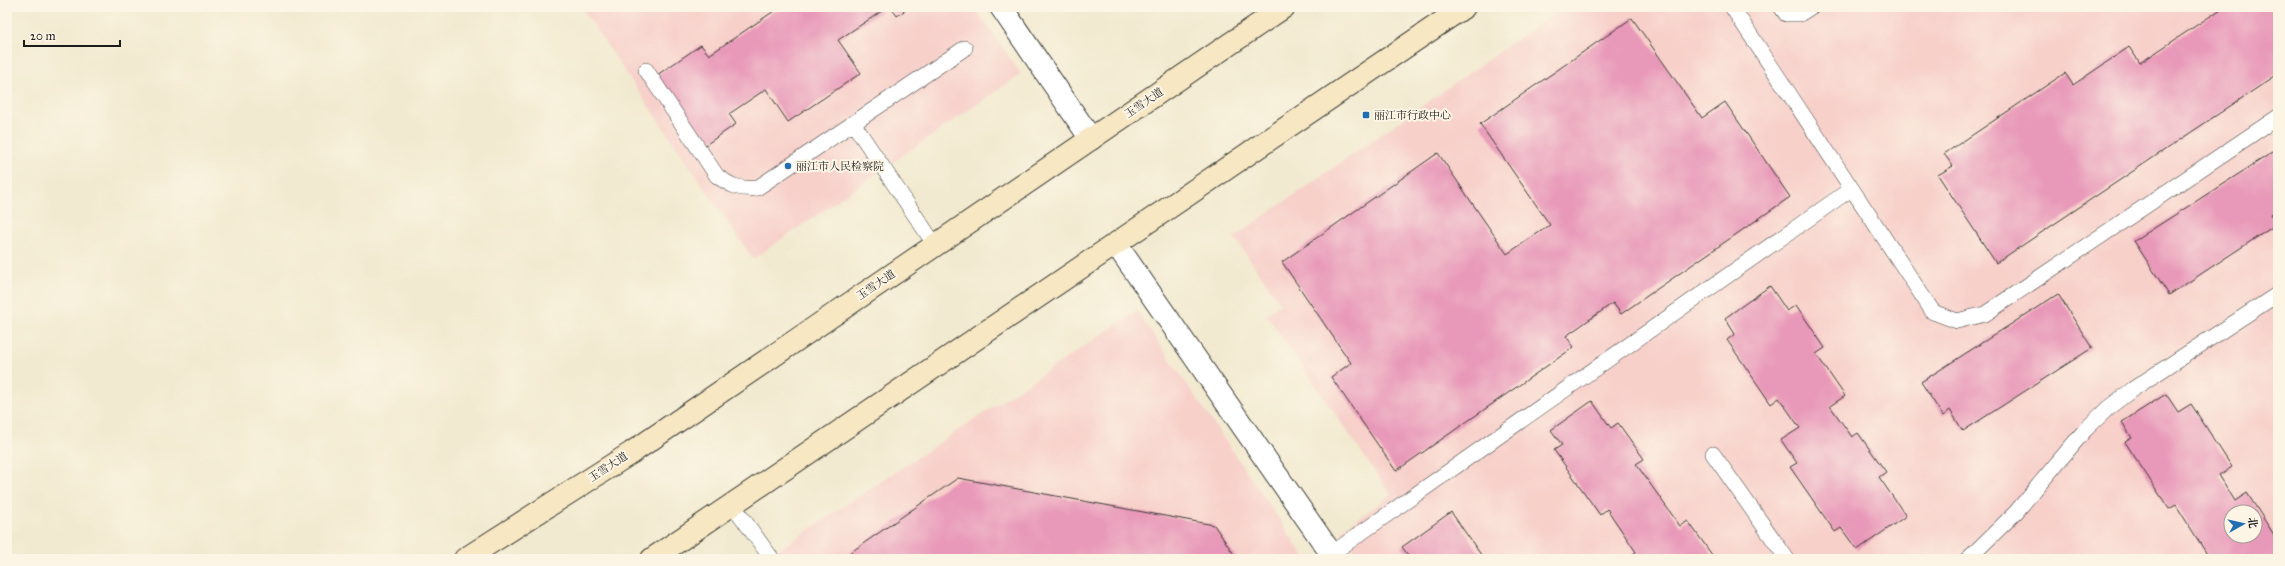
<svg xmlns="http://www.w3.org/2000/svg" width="2285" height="566" viewBox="0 0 2285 566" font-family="'IM FELL Great Primer','Noto Serif SC',serif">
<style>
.built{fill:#f7d0ca;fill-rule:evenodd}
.building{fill:#e898b8;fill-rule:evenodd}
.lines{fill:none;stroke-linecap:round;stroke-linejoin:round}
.lane-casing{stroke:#3c3b37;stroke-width:16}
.street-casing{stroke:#3c3b37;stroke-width:24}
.secondary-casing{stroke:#3c3b37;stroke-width:24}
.lane{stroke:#fff;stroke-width:15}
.street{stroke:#fff;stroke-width:22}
.secondary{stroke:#f7e8c3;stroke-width:22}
.poi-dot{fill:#1f6fb2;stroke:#fcf5e5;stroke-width:1.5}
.labels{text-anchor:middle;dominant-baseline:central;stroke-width:4;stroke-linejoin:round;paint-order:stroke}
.street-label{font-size:11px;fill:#1c1c1c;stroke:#fcf5e5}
.poi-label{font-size:11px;fill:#1c1c1c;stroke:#fcf5e5;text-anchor:start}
</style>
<rect width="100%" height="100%" fill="#fcf5e5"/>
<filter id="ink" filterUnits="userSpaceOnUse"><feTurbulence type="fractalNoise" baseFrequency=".025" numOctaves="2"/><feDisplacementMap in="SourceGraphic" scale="8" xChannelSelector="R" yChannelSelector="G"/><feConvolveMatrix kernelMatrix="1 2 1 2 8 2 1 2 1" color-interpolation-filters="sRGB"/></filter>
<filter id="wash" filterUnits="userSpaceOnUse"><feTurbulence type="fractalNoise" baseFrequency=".012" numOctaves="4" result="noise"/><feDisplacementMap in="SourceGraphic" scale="16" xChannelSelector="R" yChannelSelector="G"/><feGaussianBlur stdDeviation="0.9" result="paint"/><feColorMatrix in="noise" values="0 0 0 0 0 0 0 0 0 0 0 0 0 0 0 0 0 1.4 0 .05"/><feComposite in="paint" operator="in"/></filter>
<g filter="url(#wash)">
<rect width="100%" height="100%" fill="#f2ead0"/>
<!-- built -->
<g class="built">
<polygon points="581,7 974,7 1021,74 753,259"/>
<path d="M 1564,7 L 2278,7 L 2278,559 L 1360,559 L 1341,531 L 1391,495 L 1266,314 L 1281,304 L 1234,237 ZM 2231,512 L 2255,512 L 2255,536 L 2231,536 Z"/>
<polygon points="1137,311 1306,559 765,559"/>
</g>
<g id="blocks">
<!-- building -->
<g class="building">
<polygon points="606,7 617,7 609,12"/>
<polygon points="780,7 888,7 838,40 861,73 788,122 766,89 729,114 736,124 704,146 657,75 701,45 709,55"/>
<polygon points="891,7 910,7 897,16"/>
<polygon points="2224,7 2278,7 2278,74 1996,263 1938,175 1953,166 1944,154 2065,73 2073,85 2129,47 2140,63"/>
<polygon points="1632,18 1702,118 1725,102 1790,197 1621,314 1613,303 1566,336 1574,347 1396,471 1331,377 1351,363 1282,262 1438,153 1507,254 1550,225 1480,124"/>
<polygon points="2276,150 2278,153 2278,209 2271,214 2277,224 2169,295 2134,241"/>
<polygon points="1770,286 1787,311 1796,305 1825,348 1816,354 1845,396 1830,406 1852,437 1858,433 1886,472 1879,477 1906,516 1857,550 1841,528 1835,532 1790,467 1797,463 1781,440 1800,428 1779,398 1771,404 1727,340 1735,334 1725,318"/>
<polygon points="2058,294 2092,348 1963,431 1950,410 1943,416 1921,382"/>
<path d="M 2166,394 L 2178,412 L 2191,404 L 2232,467 L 2219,475 L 2235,501 L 2247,493 L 2278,541 L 2278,559 L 2210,559 L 2176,505 L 2169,509 L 2125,442 L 2132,438 L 2122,422 ZM 2231,512 L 2255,512 L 2255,536 L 2231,536 Z"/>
<polygon points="1592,401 1611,428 1618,423 1644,459 1636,464 1680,526 1688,521 1715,559 1630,559 1629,557 1636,552 1607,509 1600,515 1554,450 1562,445 1551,430"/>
<polygon points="958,478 1214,525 1237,559 841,559"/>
<polygon points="1451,512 1484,559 1411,559 1402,547"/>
</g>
</g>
</g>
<g filter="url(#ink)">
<use href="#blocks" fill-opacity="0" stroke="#3c3b37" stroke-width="1"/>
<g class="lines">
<defs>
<g id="lane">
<polyline points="1732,7 1933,312 1957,321 1985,314 2278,117"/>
<polyline points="1781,7 1786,14 1800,14 1811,7"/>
<path d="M 646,70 L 717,176 C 731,186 740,190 757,188 L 965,48"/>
<polyline points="853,123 935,245"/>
<polyline points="1713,454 1787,559"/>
<polyline points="733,505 772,559"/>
<polyline points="1331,554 1851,189"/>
<polyline points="1968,559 2016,512 2085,430 2108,408 2133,389 2278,294"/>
</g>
<g id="street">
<polyline points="1001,7 1091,139"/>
<polyline points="1116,244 1335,559"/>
</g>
<g id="secondary">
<polyline points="465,559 631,453 1284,7"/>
<polyline points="652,559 1464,7"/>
</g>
</defs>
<!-- lane casing -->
<use href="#lane" class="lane-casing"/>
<!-- street casing -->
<use href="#street" class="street-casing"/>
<!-- secondary casing -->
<use href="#secondary" class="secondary-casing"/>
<!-- lane -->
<use href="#lane" class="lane"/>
<!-- street -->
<use href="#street" class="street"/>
<!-- secondary -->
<use href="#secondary" class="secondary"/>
</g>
</g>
<!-- markers -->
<g class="poi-dot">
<rect x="1362" y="111" width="8" height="8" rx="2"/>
<circle cx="788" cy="166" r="4"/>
</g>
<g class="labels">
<!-- street labels -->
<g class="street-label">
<text transform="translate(1144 103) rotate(-34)">玉雪大道</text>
<text transform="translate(876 285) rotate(-34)">玉雪大道</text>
<text transform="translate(608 467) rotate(-33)">玉雪大道</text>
</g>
<!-- poi labels -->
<g class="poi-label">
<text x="1374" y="115">丽江市行政中心</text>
<text x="796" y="166">丽江市人民检察院</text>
</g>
</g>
<!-- margin -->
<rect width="2285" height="566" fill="none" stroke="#fcf5e5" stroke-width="24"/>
<!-- north arrow -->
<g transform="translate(2243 524) rotate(82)"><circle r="19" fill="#fcf5e5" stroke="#a29e95"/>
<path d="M0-3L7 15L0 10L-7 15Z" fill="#1f6fb2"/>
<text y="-6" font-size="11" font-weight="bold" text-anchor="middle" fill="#1c1c1c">北</text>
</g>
<!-- scale -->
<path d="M24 40v6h96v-6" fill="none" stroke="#1c1c1c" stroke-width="2"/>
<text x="30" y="40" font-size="12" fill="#1c1c1c" stroke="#fcf5e5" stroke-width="3" paint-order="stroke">20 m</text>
</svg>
